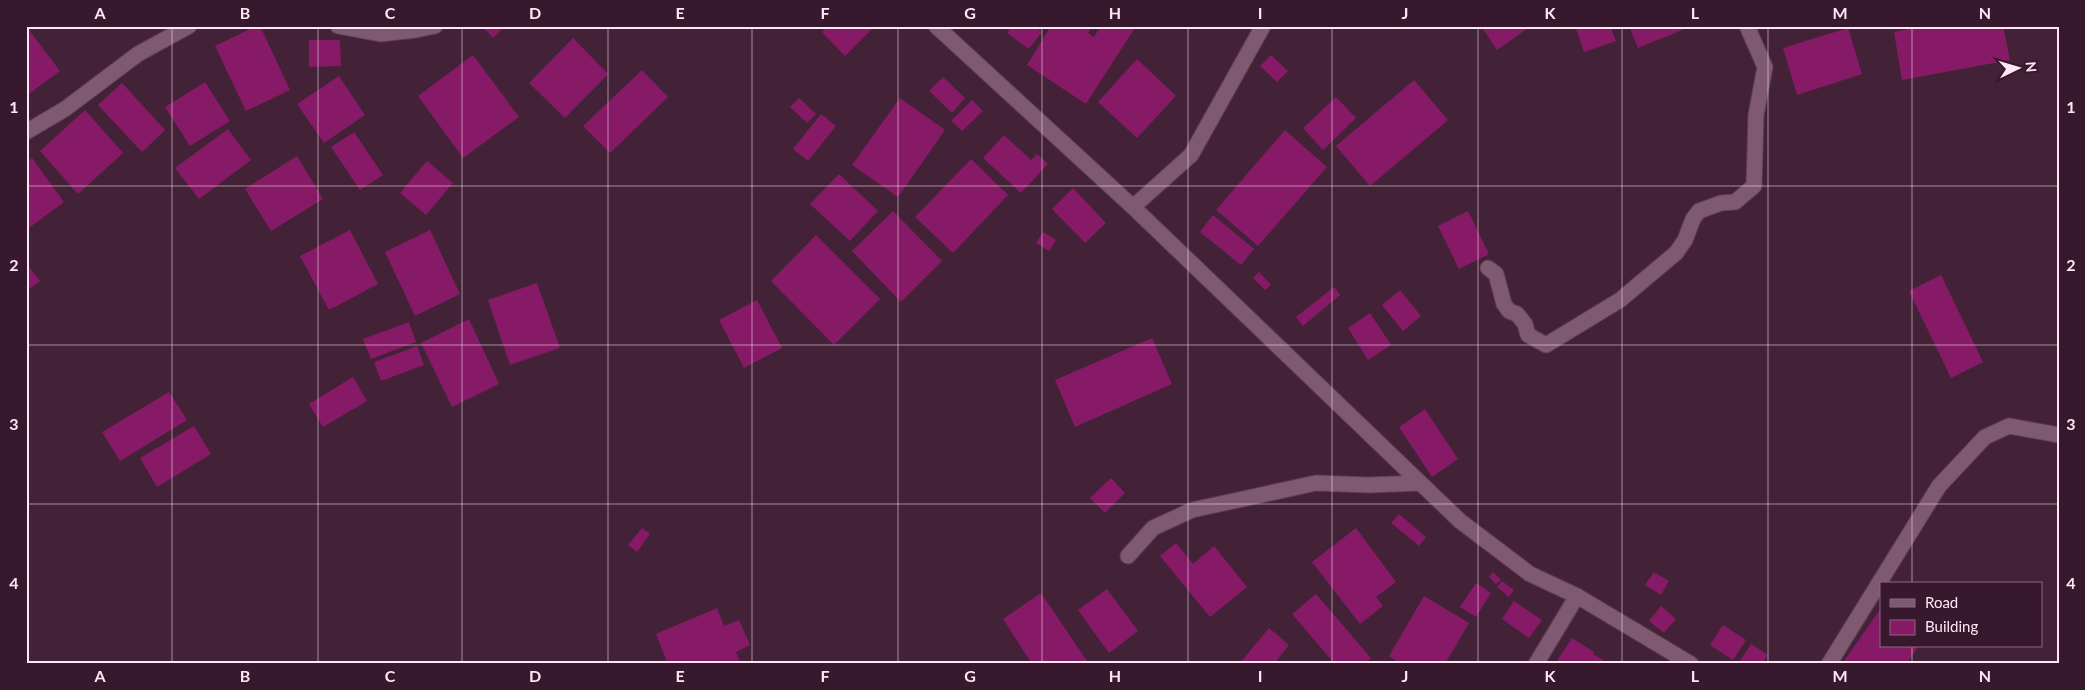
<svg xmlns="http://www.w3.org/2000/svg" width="2085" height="690" viewBox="0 0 2085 690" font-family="Lato,sans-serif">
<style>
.building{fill:#861a67}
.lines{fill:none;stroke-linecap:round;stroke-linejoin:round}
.street-casing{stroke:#5c3f51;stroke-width:17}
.street{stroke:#7f5970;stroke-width:15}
.grid{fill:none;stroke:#fee7f4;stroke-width:1;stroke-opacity:0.55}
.neatline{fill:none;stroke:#fee7f4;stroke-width:2}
.grid-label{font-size:16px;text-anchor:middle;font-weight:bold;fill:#fee7f4}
</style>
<rect width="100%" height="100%" fill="#432237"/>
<!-- building -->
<g class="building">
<polygon points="26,26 60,71 26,96"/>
<polygon points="256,26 260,26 290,90 246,111 215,46"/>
<polygon points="482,26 505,26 493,38"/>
<polygon points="828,26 875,26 845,56 822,32"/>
<polygon points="1012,26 1034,26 1042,32 1029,49 1007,33"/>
<polygon points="1051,26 1092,26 1088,33 1094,37 1101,26 1136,26 1086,104 1027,65"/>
<polygon points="1481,26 1531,26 1497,50"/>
<polygon points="1575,26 1610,26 1616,41 1584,52"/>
<polygon points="1629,26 1692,26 1638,48"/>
<polygon points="1920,26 2003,26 2010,60 1902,80 1894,32"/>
<polygon points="1848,28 1862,74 1797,95 1783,48"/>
<polygon points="573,38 608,74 565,118 529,83"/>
<polygon points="309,40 340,40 341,66 309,67"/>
<polygon points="473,55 519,117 463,158 418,96"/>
<polygon points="1271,55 1288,71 1277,82 1260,66"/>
<polygon points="1137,59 1176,96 1137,138 1098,102"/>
<polygon points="642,70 668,97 610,153 583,126"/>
<polygon points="339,76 365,115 324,143 297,104"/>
<polygon points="943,77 965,98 952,113 929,91"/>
<polygon points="1414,80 1448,120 1370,186 1336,146"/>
<polygon points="205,82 230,121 190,146 165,107"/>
<polygon points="122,83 165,130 142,152 98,105"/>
<polygon points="1336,97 1356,118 1323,150 1303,128"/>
<polygon points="799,98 816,114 807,123 790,107"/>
<polygon points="900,98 945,130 898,197 852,165"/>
<polygon points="972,100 983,111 962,131 951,121"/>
<polygon points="85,110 123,153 78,194 40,151"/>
<polygon points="821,114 836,126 808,161 793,149"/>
<polygon points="228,129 251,160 199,199 175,168"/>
<polygon points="1285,130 1327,167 1258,246 1216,210"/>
<polygon points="354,132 383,175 360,190 331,147"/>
<polygon points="1004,135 1031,160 1037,154 1048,164 1021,193 983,158"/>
<polygon points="297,156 323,199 271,231 245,189"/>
<polygon points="32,158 64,202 26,230 26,163"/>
<polygon points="971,159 1008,195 953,253 915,217"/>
<polygon points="427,161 453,183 426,215 400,193"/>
<polygon points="839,174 878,211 850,241 810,204"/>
<polygon points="1073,188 1106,223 1085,243 1052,209"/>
<polygon points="893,211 942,261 901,302 852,251"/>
<polygon points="1468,211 1489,254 1459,269 1438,226"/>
<polygon points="1213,215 1254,249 1241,265 1200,232"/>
<polygon points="350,230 378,284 329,310 300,256"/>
<polygon points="430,230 460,294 415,316 385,252"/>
<polygon points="1043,232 1056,240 1049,251 1036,243"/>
<polygon points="816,235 880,299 834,345 771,281"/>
<polygon points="26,263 40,281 26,291"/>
<polygon points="1259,272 1271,285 1265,290 1253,278"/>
<polygon points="1941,275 1983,362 1951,378 1909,291"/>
<polygon points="537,283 560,348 510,365 488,300"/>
<polygon points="1334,287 1340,295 1303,326 1296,317"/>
<polygon points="1400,290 1421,316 1403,331 1382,305"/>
<polygon points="757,300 782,348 744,368 719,320"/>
<polygon points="1370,313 1391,345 1368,360 1348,328"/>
<polygon points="469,319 499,384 452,407 421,343"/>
<polygon points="409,322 416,342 371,359 363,339"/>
<polygon points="1152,338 1172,384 1075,427 1055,380"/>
<polygon points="417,346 424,365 381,381 374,362"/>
<polygon points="353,377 367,401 323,427 309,404"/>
<polygon points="169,392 187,420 120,461 102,432"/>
<polygon points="1425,409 1458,459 1432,477 1399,427"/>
<polygon points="194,426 211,454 157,487 140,458"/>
<polygon points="1111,478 1125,493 1105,513 1090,498"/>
<polygon points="1399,514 1426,537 1419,546 1391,523"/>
<polygon points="642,528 650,534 637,552 628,545"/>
<polygon points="1356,528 1396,582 1376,597 1383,606 1360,624 1312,562"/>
<polygon points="1176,543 1193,564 1214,546 1247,587 1210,617 1160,556"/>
<polygon points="1493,572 1501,580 1496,584 1489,577"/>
<polygon points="1654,572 1669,581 1661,595 1645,585"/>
<polygon points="1502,581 1514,590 1509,597 1497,587"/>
<polygon points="1476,583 1491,593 1476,617 1460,607"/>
<polygon points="1107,589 1138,631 1109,653 1078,610"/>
<polygon points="1041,593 1087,661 1083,664 1032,664 1003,619"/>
<polygon points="1316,594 1371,658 1365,664 1335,664 1292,614"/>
<polygon points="1424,596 1469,623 1445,664 1401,664 1389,656"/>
<polygon points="1514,601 1542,620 1529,638 1502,619"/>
<polygon points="1661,606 1676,619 1664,633 1649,621"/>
<polygon points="717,608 724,626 739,620 750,645 736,652 741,664 668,664 656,634"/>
<polygon points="1881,608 1881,646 1919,646 1906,664 1842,664"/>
<polygon points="1723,625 1746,640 1733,660 1710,645"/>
<polygon points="1269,628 1289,645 1274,664 1239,664"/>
<polygon points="1572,638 1594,652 1593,654 1603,660 1601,664 1555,664"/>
<polygon points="1751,644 1768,655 1762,664 1745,664 1740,661"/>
</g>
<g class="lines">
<defs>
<g id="street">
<polyline points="338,26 380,34 416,30 435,26"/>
<polyline points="936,26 1133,207 1460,521 1530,574 1577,596 1691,664"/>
<polyline points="26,132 65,109 138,54 189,26"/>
<polyline points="1133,207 1191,155 1263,26"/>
<polyline points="1488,268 1496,274 1504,304 1509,311 1517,314 1525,324 1528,335 1546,345 1620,300 1676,253 1685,240 1693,219 1699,211 1721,203 1735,202 1754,186 1756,115 1765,67 1747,26"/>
<polyline points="1128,556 1153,528 1192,510 1316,483 1369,485 1420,483"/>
<polyline points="1536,664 1577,596"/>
<polyline points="1829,664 1939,486 1985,437 2009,426 2059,435"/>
</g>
</defs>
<!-- street casing -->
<use href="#street" class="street-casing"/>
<!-- street -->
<use href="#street" class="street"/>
</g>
<!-- grid -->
<path class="grid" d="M 172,26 L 172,664M 318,26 L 318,664M 462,26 L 462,664M 608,26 L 608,664M 752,26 L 752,664M 898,26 L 898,664M 1042,26 L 1042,664M 1188,26 L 1188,664M 1332,26 L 1332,664M 1478,26 L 1478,664M 1622,26 L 1622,664M 1768,26 L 1768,664M 1912,26 L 1912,584M 26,186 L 2059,186M 26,345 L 2059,345M 26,504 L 2059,504M 1912,646 L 1912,664"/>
<!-- border -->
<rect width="2085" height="690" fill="none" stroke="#38182d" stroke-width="55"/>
<!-- legend -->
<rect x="1880" y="582" width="162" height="65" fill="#38182d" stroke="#876b7d"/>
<rect x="1890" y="599" width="25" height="8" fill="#7f5970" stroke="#876b7d"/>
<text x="1925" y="608" font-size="15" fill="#fee7f4">Road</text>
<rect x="1890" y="620" width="25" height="15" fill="#861a67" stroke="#876b7d"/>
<text x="1925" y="632" font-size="15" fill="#fee7f4">Building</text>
<!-- north arrow -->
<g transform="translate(2018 68) rotate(85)" stroke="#38182d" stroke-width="4" paint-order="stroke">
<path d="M0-4L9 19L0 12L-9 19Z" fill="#fee7f4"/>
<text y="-8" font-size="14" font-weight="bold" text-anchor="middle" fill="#fee7f4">N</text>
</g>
<rect x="28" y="28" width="2030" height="634" class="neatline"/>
<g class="grid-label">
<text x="100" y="19">A</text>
<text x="245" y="19">B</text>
<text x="390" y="19">C</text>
<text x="535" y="19">D</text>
<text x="680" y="19">E</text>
<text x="825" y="19">F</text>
<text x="970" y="19">G</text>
<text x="1115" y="19">H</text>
<text x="1260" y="19">I</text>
<text x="1405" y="19">J</text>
<text x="1550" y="19">K</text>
<text x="1695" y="19">L</text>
<text x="1840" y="19">M</text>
<text x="1985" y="19">N</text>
<text x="14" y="113">1</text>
<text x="2071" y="113">1</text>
<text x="14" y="271">2</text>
<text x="2071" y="271">2</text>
<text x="14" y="430">3</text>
<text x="2071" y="430">3</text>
<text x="14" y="589">4</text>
<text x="2071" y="589">4</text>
<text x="100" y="682">A</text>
<text x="245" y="682">B</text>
<text x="390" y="682">C</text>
<text x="535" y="682">D</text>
<text x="680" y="682">E</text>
<text x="825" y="682">F</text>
<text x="970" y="682">G</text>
<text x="1115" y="682">H</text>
<text x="1260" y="682">I</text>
<text x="1405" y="682">J</text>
<text x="1550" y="682">K</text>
<text x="1695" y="682">L</text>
<text x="1840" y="682">M</text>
<text x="1985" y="682">N</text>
</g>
</svg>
